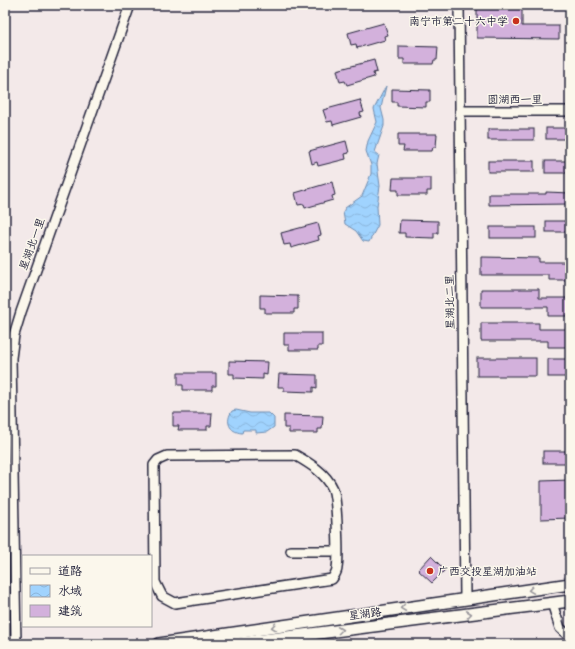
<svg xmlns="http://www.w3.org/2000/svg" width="575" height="649" viewBox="0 0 575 649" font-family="'Balsamiq Sans','LXGW WenKai TC',sans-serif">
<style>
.water{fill:url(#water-waves);stroke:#6e8cb0}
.building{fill:#d3b1dc;stroke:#22223b}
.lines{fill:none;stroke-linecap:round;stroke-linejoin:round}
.minor-casing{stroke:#22223b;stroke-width:12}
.major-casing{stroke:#22223b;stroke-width:14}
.minor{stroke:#fbf7ec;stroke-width:9}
.major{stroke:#fbf7ec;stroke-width:11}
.oneway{stroke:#99979c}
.poi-dot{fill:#c8321e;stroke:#fbf7ec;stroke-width:1.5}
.labels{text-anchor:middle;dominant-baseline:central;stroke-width:3;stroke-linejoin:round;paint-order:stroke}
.poi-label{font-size:11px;fill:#22223b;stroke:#fbf7ec;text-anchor:end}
.street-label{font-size:11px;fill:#22223b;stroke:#fbf7ec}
</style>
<defs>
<pattern id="water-waves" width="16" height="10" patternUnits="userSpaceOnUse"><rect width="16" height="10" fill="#a0d3fe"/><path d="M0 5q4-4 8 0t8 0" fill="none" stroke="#8ab5db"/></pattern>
</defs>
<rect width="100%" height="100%" fill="#f3e9e9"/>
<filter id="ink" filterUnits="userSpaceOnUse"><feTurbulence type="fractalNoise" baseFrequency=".025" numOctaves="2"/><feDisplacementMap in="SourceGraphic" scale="8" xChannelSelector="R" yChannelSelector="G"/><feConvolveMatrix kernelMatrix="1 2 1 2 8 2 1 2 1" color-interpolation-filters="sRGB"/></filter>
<g filter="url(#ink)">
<!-- water -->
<g class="water">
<polygon points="386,86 381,108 384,120 384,126 375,152 379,155 377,164 380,186 377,206 378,225 369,242 363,241 356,231 345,224 343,212 345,208 362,196 371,174 371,165 366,151 368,141 377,122 374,109"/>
<path d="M 236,410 L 250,413 L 269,413 L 274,418 L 274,427 L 267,432 L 256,433 L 256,430 L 243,430 L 242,433 C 229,432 225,421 232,411 Z"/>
</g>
<!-- building -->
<g class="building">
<polygon points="477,5 522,5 522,26 559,26 559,39 477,38"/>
<polygon points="384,23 388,35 384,36 385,40 357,48 356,44 351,45 348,33"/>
<polygon points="399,46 438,47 437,60 434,60 433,64 404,64 404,59 399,59"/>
<polygon points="374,60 377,72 373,73 374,77 347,85 345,81 340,82 337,70"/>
<polygon points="392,89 430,90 430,102 426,102 426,107 397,106 397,102 392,102"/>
<polygon points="360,100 364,112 360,113 361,117 333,125 332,121 327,122 323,110"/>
<rect x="546" y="128" width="24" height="11"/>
<rect x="488" y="129" width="46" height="11"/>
<polygon points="398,134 437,134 436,147 433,147 432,151 403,151 404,146 398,146"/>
<polygon points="346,141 349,153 345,154 346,159 318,166 317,162 312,164 309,151"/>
<rect x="488" y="161" width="46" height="11"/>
<rect x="545" y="161" width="25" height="12"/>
<polygon points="393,178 431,178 431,191 427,191 427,195 398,195 398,190 392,190"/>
<polygon points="332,182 335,195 332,196 333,200 305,208 304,204 298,205 295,193"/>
<polygon points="546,192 570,193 570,204 489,205 489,194 546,194"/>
<polygon points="400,220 438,221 438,233 434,233 434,238 405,237 405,233 399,233"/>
<rect x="546" y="221" width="24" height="11"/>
<polygon points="318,223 321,235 318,236 319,240 291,248 290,244 284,245 281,233"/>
<rect x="490" y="227" width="46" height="11"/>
<polygon points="481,257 539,258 539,262 570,262 570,280 549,280 549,275 481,275"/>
<polygon points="481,289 539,289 539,298 570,298 570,316 548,316 548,307 481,307"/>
<polygon points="260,295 298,296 298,309 294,309 294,313 265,313 265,308 260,308"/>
<polygon points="481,323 539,323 539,329 570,329 570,347 548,347 548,341 481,341"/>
<polygon points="284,333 322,333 322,346 318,346 318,350 289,350 289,345 284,345"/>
<rect x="477" y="358" width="59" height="18"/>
<rect x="548" y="359" width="22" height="18"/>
<polygon points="229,361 268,362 267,375 263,374 263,379 234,378 234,374 229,374"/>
<polygon points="178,373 216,373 216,386 212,386 212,390 183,390 183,385 178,385"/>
<polygon points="279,374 317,375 317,388 313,387 313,392 284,391 284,387 278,387"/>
<polygon points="173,413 212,413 211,426 207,426 207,430 178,430 179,426 173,426"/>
<polygon points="284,415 323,416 322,429 318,429 318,433 289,433 289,428 284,428"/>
<rect x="543" y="451" width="27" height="12"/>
<polygon points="570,480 570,518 541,519 541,481"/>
<polygon points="431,556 445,570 432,583 418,570"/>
</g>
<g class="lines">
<defs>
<g id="minor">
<polyline points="459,5 465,599"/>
<polyline points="460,111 570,111"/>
<path d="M 295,455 C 309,463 326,473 333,489 C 337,499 339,557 337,568 C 337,572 334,576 332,579 L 175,603 L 162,596 L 155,582 L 154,465 L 158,460 L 167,456 Z"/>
<polyline points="291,551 337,551"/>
<polyline points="552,603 560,628 570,637"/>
<polyline points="16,644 11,358 14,335 21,312 130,5"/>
</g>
<g id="major">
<polyline points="159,644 570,584"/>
<polyline points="232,644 570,601"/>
</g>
</defs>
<!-- minor casing -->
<use href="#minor" class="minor-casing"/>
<!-- major casing -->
<use href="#major" class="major-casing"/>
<!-- minor -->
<use href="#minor" class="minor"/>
<!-- major -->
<use href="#major" class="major"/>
</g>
<!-- one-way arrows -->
<defs><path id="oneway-chevron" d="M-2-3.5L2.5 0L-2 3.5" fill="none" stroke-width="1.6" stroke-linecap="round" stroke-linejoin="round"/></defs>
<g class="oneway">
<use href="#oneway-chevron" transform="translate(531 590) rotate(172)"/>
<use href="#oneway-chevron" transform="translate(403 608) rotate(172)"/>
<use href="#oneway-chevron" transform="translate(469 614) rotate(-7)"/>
<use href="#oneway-chevron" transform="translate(274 627) rotate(172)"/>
<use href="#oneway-chevron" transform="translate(340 630) rotate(-7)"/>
</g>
</g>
<!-- markers -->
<g class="poi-dot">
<circle cx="516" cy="21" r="4"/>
<circle cx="430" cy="571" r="4"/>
</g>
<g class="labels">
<!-- poi labels -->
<g class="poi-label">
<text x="508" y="21">南宁市第二十六中学</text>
<text x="438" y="571" text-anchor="start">广西交投星湖加油站</text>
</g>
<!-- street labels -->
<g class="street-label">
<text x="515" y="99">圆湖西一里</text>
<text transform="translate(32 244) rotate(-70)">星湖北一里</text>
<text transform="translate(450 302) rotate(-91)">星湖北二里</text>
<text transform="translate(365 614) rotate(-8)">星湖路</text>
</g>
</g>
<!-- margin -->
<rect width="575" height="649" fill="none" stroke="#fbf7ec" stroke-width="20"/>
<rect x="10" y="10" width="555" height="629" fill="none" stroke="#22223b" stroke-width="1.5" filter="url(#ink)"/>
<!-- legend -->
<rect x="22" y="555" width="130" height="72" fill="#fbf7ec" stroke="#a4a2a5"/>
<rect x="30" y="568" width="20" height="6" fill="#fbf7ec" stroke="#a4a2a5"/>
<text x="58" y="575" font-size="12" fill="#22223b">道路</text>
<rect x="30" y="585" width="20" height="12" fill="url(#water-waves)" stroke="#a4a2a5"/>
<text x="58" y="595" font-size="12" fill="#22223b">水域</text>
<rect x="30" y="605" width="20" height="12" fill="#d3b1dc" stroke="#a4a2a5"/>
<text x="58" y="615" font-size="12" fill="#22223b">建筑</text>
</svg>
